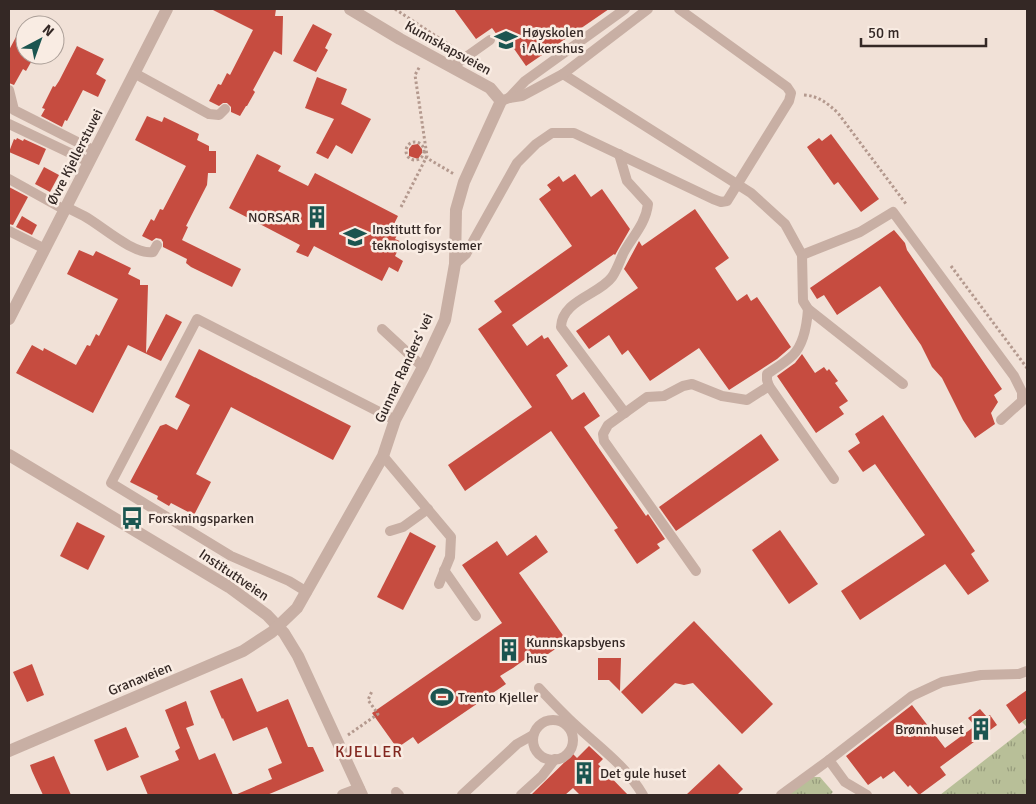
<svg xmlns="http://www.w3.org/2000/svg" width="1036" height="804" viewBox="0 0 1036 804" font-family="Signika,sans-serif">
<style>
.grass{fill:url(#grass-tufts)}
.building{fill:#c64c40}
.lines{fill:none;stroke-linecap:round;stroke-linejoin:round}
.path{stroke:#b4998e;stroke-width:3;stroke-dasharray:2.5 2.5;stroke-linecap:butt}
.lane{stroke:#c8afa4;stroke-width:10}
.street{stroke:#c8afa4;stroke-width:12}
.labels{text-anchor:middle;dominant-baseline:central;stroke-width:5;stroke-linejoin:round;paint-order:stroke}
.poi-label{font-size:14px;fill:#342825;stroke:#f9ece3;text-anchor:start}
.street-label{font-size:14px;fill:#342825;stroke:#f9ece3}
.quarter-label{font-size:16px;letter-spacing:1px;fill:#82271f;stroke:#f9ece3}
</style>
<defs>
<pattern id="grass-tufts" width="24" height="20" patternUnits="userSpaceOnUse" patternTransform="scale(1.25)"><rect width="24" height="20" fill="#b8bf98"/><path d="M3 7l-1-3M5 7V3M7 7l1-3M15 17l-1-3M17 17v-4M19 17l1-3" fill="none" stroke="#969b7c"/></pattern>
</defs>
<rect width="100%" height="100%" fill="#f1e1d7"/>
<!-- grass -->
<g class="grass">
<polygon points="1027,719 1027,795 940,795 1027,727 1022,722"/>
<polygon points="813,777 820,777 833,792 830,795 788,795"/>
</g>
<!-- building -->
<g class="building">
<polygon points="211,9 276,9 275,16 283,16 282,55 274,51 253,90 255,92 247,106 246,106 240,116 231,112 231,107 227,103 223,103 219,106 209,101 218,84 221,85 227,73 230,75 253,30"/>
<polygon points="454,9 609,9 526,66 510,43 505,46 492,28 476,39"/>
<polygon points="313,24 332,34 325,48 328,50 316,72 293,61"/>
<polygon points="16,37 25,42 25,55 35,55 26,71 23,69 14,85 9,83 9,50"/>
<polygon points="77,46 104,59 96,74 106,80 98,97 83,90 67,121 65,120 62,127 41,116 45,109 42,108 53,86 55,87 59,81"/>
<polygon points="317,77 347,89 341,104 371,119 352,154 336,145 328,159 316,153 334,119 305,108"/>
<polygon points="147,116 162,122 164,117 199,134 197,140 209,146 209,151 216,151 216,173 208,173 207,185 186,226 188,227 182,240 241,269 232,287 191,267 186,263 187,259 163,247 163,242 161,239 156,238 152,241 142,236 151,219 154,221 160,209 163,210 186,166 135,140"/>
<polygon points="831,134 879,199 861,212 838,182 834,185 807,147 819,138 822,141"/>
<polygon points="17,138 23,141 24,139 46,149 39,165 9,152 14,139 16,140"/>
<polygon points="418,144 422,149 422,153 418,159 409,156 409,149 412,145"/>
<polygon points="257,154 281,166 278,171 308,186 315,173 398,216 393,226 400,230 395,239 402,242 395,256 403,261 398,272 389,267 382,281 314,246 308,257 296,252 300,245 229,208"/>
<polygon points="44,167 59,175 50,192 35,184"/>
<polygon points="575,174 591,197 602,189 630,229 615,255 614,254 512,325 527,346 542,335 544,339 548,337 568,366 556,375 572,400 584,392 600,416 584,427 646,516 648,514 665,539 657,544 660,548 637,564 614,530 618,528 551,431 465,491 448,465 532,407 478,329 502,312 494,301 572,246 539,199 551,190 547,185 559,176 563,182"/>
<polygon points="9,187 28,197 13,225 9,224"/>
<polygon points="695,209 729,258 715,268 737,301 747,294 751,301 757,297 791,347 777,359 729,390 699,348 650,381 628,350 622,355 609,335 589,349 576,331 638,288 624,269 639,241 642,246"/>
<polygon points="22,216 37,225 32,235 16,227"/>
<polygon points="894,230 905,243 907,250 1002,389 994,395 998,402 991,413 995,424 975,438 963,420 942,378 932,367 921,345 880,286 837,315 824,295 817,299 810,288"/>
<polygon points="79,250 93,256 96,251 131,268 128,274 140,280 140,285 148,285 146,353 166,314 182,322 161,361 128,345 93,413 16,373 32,345 43,351 44,348 76,365 87,345 90,346 96,334 99,336 118,299 67,274"/>
<polygon points="199,349 351,426 333,460 231,407 196,474 211,482 194,515 171,503 169,506 157,499 158,496 130,482 160,426 166,424 177,430 190,405 175,397"/>
<polygon points="802,354 815,373 824,367 827,371 829,369 838,381 835,383 848,401 839,407 844,414 816,433 777,376 795,363"/>
<polygon points="883,415 975,551 971,554 989,581 968,595 945,564 860,620 841,591 925,535 875,464 863,472 848,451 860,443 855,434"/>
<polygon points="761,434 779,460 676,531 659,507"/>
<polygon points="77,522 105,536 88,570 60,556"/>
<polygon points="780,530 818,584 789,604 752,550"/>
<polygon points="410,532 436,546 403,610 377,597"/>
<polygon points="536,535 548,552 519,573 567,641 532,665 527,658 513,668 500,676 506,684 418,744 413,737 397,748 372,713 502,623 462,565 497,541 507,556"/>
<polygon points="694,621 773,704 742,734 693,683 684,685 675,683 642,714 621,692"/>
<polygon points="598,658 621,658 620,691 609,680 598,680"/>
<polygon points="32,664 44,695 27,702 13,672"/>
<polygon points="242,678 257,712 288,699 308,747 313,747 324,771 267,795 235,795 272,779 268,769 282,763 267,727 233,741 223,718 222,719 210,691"/>
<polygon points="1027,690 1027,718 1019,724 1006,705"/>
<polygon points="186,701 194,725 186,728 199,760 215,753 233,795 148,795 140,776 179,760 175,751 180,748 165,710"/>
<polygon points="912,705 945,748 975,726 968,718 980,709 987,717 990,715 997,725 940,767 946,775 919,795 910,785 908,787 894,771 883,779 881,776 868,785 846,756"/>
<polygon points="126,727 139,757 107,771 94,740"/>
<polygon points="589,746 603,759 598,764 628,795 580,795 573,788 565,795 531,795 573,754 577,758"/>
<polygon points="54,756 57,763 71,795 43,795 32,771 30,765"/>
<polygon points="719,764 743,789 737,795 686,795"/>
</g>
<g class="lines">
<!-- path -->
<g class="path">
<polyline points="395,9 457,50"/>
<path d="M 804,95 C 819,96 827,103 838,113 L 906,204"/>
<circle cx="415" cy="151" r="9"/>
<polyline points="425,157 454,174"/>
<polyline points="401,207 427,156 415,75 420,66"/>
<polyline points="951,266 1027,368"/>
<polyline points="348,735 378,714 368,700 372,691"/>
</g>
<!-- lane -->
<g class="lane">
<polyline points="452,67 490,40"/>
<polyline points="134,73 209,114 219,115 225,109"/>
<polyline points="563,74 751,193 785,224 802,255 860,232 893,212 1014,376 1022,392 1022,401 1001,420"/>
<polyline points="9,90 14,110 95,151"/>
<polyline points="509,98 525,81 625,9"/>
<polyline points="501,101 509,98 522,96 563,74 648,9"/>
<polyline points="9,124 89,162"/>
<path d="M 619,154 L 627,181 L 648,204 C 646,223 633,236 624,252 C 620,260 617,270 612,277 C 599,295 562,300 561,327 L 625,413"/>
<polyline points="9,179 65,210"/>
<path d="M 66,207 C 72,210 78,213 84,216 C 101,225 133,255 153,252 L 157,245"/>
<polyline points="9,231 45,249"/>
<polyline points="802,255 803,301 808,309 903,384"/>
<polyline points="455,264 466,254 517,163 536,144 552,133 574,133 713,199 721,202 727,201 789,101 791,93 787,87 679,9"/>
<polyline points="382,329 423,367"/>
<path d="M 769,386 L 767,380 L 767,374 C 776,368 786,362 793,355 C 804,344 807,324 808,309"/>
<polyline points="383,456 451,537 450,557 439,584"/>
<polyline points="390,531 403,527 428,509"/>
<polyline points="444,570 476,616"/>
<polyline points="696,571 604,441 603,434 608,425 647,397 664,396 683,386 692,384 722,396 747,400 769,386 834,479"/>
<polyline points="307,592 289,581 231,556 111,483 197,319 395,420"/>
<path d="M 539,688 C 549,699 559,709 569,719 C 595,744 625,764 643,795"/>
<circle cx="553" cy="740" r="20"/>
<polyline points="396,792 399,795"/>
<polyline points="462,795 517,744 533,735"/>
<polyline points="521,795 542,776 555,759"/>
<polyline points="781,795 829,760"/>
<polyline points="867,795 845,782 829,760 912,696 942,682 981,675 1019,674 1027,671"/>
</g>
<!-- street -->
<g class="street">
<polyline points="9,319 167,9"/>
<polyline points="9,455 229,587 267,615 284,633 298,656 362,795"/>
<polyline points="9,751 243,651 272,632 297,608 383,456 395,420 423,367 445,320 455,264 456,210 464,182 501,101 490,88 400,39 350,9"/>
<polyline points="343,795 359,789"/>
</g>
</g>
<!-- icons -->
<defs>
<symbol id="university-bare" viewBox="-9 -9 18 18"><path d="M0-5L7-2L0 1L-7-2ZM-4 1L0 2.5L4 1V4Q0 6-4 4Z" fill="#1b5550" stroke="#f9ece3" stroke-width="2.5" paint-order="stroke"/></symbol>
<symbol id="building-bare" viewBox="-9 -9 18 18"><path d="M-4-6H4V6H1V3H-1V6H-4ZM-2.5-4.3h1.7v1.8h-1.7ZM.8-4.3h1.7v1.8H.8ZM-2.5-1h1.7V.8h-1.7ZM.8-1h1.7V.8H.8Z" fill="#1b5550" stroke="#f9ece3" stroke-width="2.5" paint-order="stroke"/></symbol>
<symbol id="bus-bare" viewBox="-9 -9 18 18"><path d="M-5-6H5V4H4V6H2V4H-2V6H-4V4H-5ZM-3.5-4V0h7V-4ZM-3.5 1.2v1.5H-2V1.2ZM2 1.2v1.5H3.5V1.2Z" fill="#1b5550" stroke="#f9ece3" stroke-width="2.5" paint-order="stroke"/></symbol>
<symbol id="stadium-bare" viewBox="-9 -9 18 18"><path d="M0-5a6.5 5 0 1 0 0 10a6.5 5 0 1 0 0-10ZM-3.5-1.8h7v3.6h-7Z" fill="#1b5550" stroke="#f9ece3" stroke-width="2.5" paint-order="stroke"/></symbol>
</defs>
<g fill-rule="evenodd">
<use href="#university-bare" x="490" y="24" width="32" height="32"/>
<use href="#building-bare" x="301" y="201" width="32" height="32"/>
<use href="#university-bare" x="339" y="221" width="32" height="32"/>
<use href="#bus-bare" x="116" y="502" width="32" height="32"/>
<use href="#building-bare" x="493" y="634" width="32" height="32"/>
<use href="#stadium-bare" x="426" y="681" width="32" height="32"/>
<use href="#building-bare" x="965" y="713" width="32" height="32"/>
<use href="#building-bare" x="568" y="757" width="32" height="32"/>
</g>
<g class="labels">
<!-- poi labels -->
<g class="poi-label">
<text x="522" y="32">Høyskolen<tspan x="522" dy="16">i Akershus</tspan></text>
<text x="300" y="217" text-anchor="end">NORSAR</text>
<text x="372" y="229">Institutt for<tspan x="372" dy="16">teknologisystemer</tspan></text>
<text x="148" y="518">Forskningsparken</text>
<text x="526" y="642">Kunnskapsbyens<tspan x="526" dy="16">hus</tspan></text>
<text x="458" y="697">Trento Kjeller</text>
<text x="964" y="729" text-anchor="end">Brønnhuset</text>
<text x="600" y="773">Det gule huset</text>
</g>
<!-- street labels -->
<g class="street-label">
<text transform="translate(448 48) rotate(29)">Kunnskapsveien</text>
<text transform="translate(75 157) rotate(-63)">Øvre Kjellerstuvei</text>
<text transform="translate(404 368) rotate(-65)">Gunnar Randers' vei</text>
<text transform="translate(234 575) rotate(34)">Instituttveien</text>
<text transform="translate(140 679) rotate(-22)">Granaveien</text>
</g>
<!-- quarter labels -->
<g class="quarter-label">
<text x="369" y="752">KJELLER</text>
</g>
</g>
<!-- border -->
<rect width="1036" height="804" fill="none" stroke="#342825" stroke-width="20"/>
<!-- north arrow -->
<g transform="translate(40 40) rotate(41)"><circle r="24" fill="#f9ece3" stroke="#aa9e97"/>
<path d="M0-4L9 19L0 12L-9 19Z" fill="#1b5550"/>
<text y="-8" font-size="14" font-weight="bold" text-anchor="middle" fill="#342825">N</text>
</g>
<!-- scale -->
<path d="M861 38v8h125v-8" fill="none" stroke="#342825" stroke-width="2.5"/>
<text x="868" y="38" font-size="15" fill="#342825" stroke="#f9ece3" stroke-width="4" paint-order="stroke">50 m</text>
</svg>
